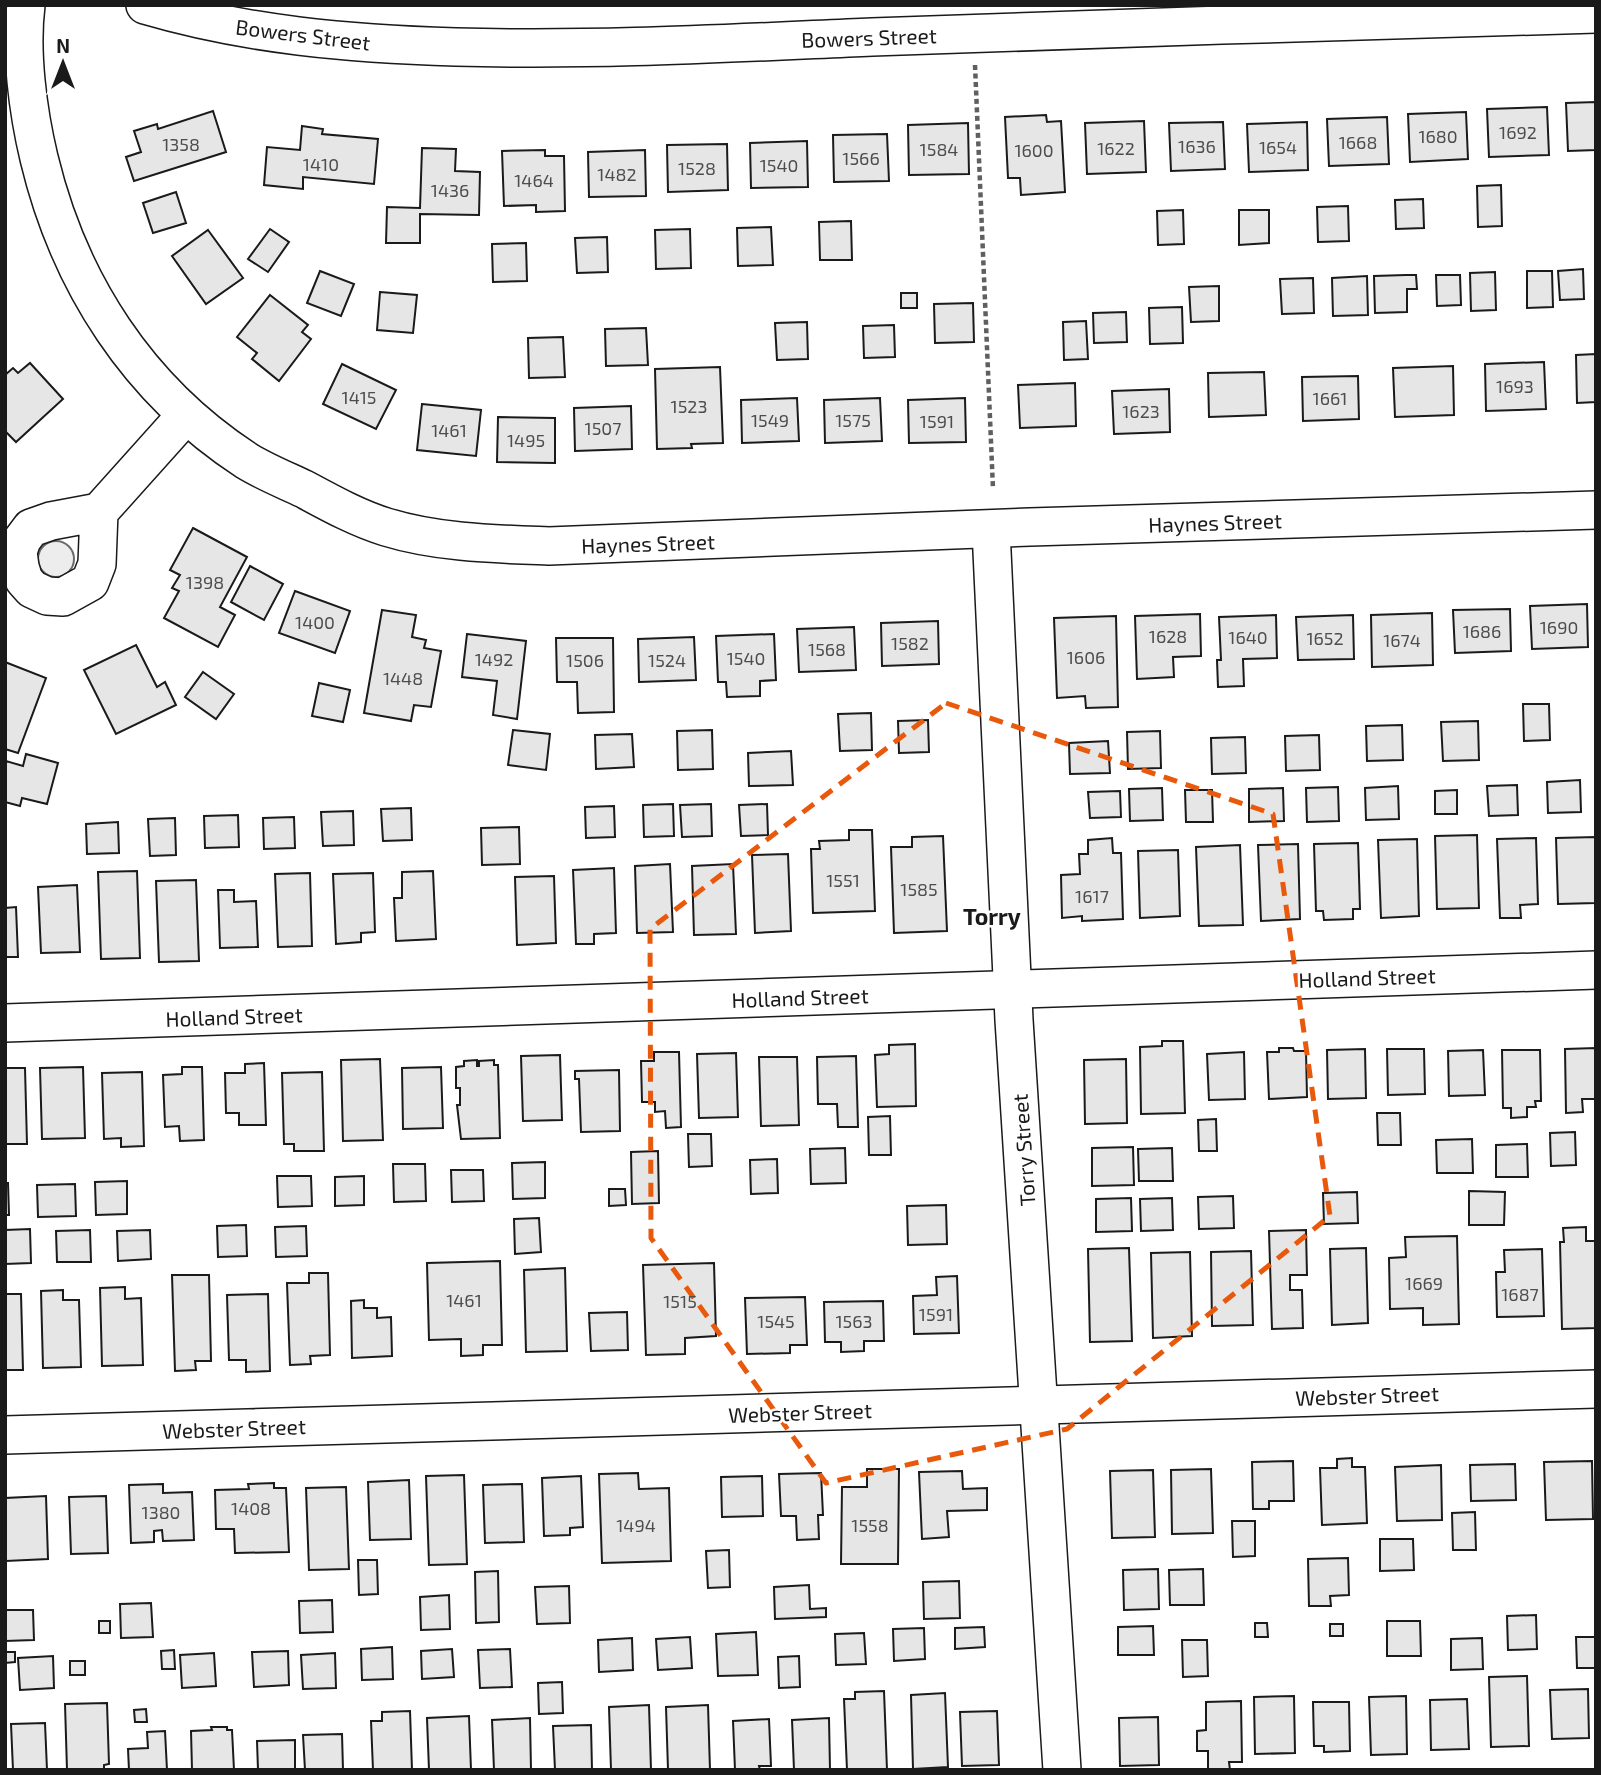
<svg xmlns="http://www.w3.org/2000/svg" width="1601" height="1775" viewBox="0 0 1601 1775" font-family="'Exo 2',sans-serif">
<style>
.built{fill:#ededed;stroke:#6a6a6a;stroke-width:2}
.building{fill:#e6e6e6;stroke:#1a1a1a;stroke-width:2}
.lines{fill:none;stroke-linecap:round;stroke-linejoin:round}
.minor-casing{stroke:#1a1a1a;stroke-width:40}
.path{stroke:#5f5f5f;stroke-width:4.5;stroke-dasharray:5 3.5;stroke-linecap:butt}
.minor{stroke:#fff;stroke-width:37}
.marked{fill:none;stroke:#e8590c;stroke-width:5;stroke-dasharray:14 9;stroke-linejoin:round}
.labels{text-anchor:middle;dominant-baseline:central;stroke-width:5;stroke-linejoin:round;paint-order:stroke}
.number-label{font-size:18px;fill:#4d4d4d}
.street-label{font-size:21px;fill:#1a1a1a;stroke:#fff}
.neighbourhood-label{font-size:23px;font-weight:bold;fill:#1a1a1a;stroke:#fff}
</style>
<rect width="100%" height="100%" fill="#fff"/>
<!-- built -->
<circle class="built" cx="56" cy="559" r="18"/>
<!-- building -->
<g class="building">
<polygon points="1596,102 1596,150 1568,151 1566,103"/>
<polygon points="1547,107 1549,155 1489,157 1487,109"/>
<polygon points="213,111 226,152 134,181 126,157 141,152 134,131 157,124 158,129"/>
<polygon points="1466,112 1468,159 1410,162 1408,114"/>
<polygon points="1046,115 1047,122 1061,121 1065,192 1021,195 1020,178 1008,178 1005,117"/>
<polygon points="1387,117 1389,164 1329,166 1327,119"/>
<polygon points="1144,121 1146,172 1087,174 1085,123"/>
<polygon points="1223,122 1225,169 1171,171 1169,123"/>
<polygon points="1307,122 1308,170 1249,172 1247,124"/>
<polygon points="968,123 969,174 909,175 908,125"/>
<polygon points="302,126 323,129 322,134 378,139 374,184 303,177 303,189 264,185 267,147 300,150"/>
<polygon points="887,134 889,181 834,182 833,135"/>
<polygon points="807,141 808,187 751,188 750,143"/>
<polygon points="727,144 728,190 668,192 667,145"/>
<polygon points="422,148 456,149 455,171 480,172 479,215 420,214 420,243 386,243 387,207 420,208"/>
<polygon points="545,150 545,156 564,156 565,211 536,212 536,205 504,206 502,151"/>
<polygon points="645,150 646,196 589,197 588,152"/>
<polygon points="1501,185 1502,226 1478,227 1477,186"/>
<polygon points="176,192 186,223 153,233 143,203"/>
<polygon points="1423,199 1424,228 1396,229 1395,200"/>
<polygon points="1348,206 1349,241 1318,242 1317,207"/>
<polygon points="1183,210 1184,244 1158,245 1157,211"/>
<polygon points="1239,210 1269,210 1269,243 1239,245"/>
<polygon points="851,221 852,260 820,260 819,222"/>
<polygon points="771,227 773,265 738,266 737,228"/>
<polygon points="270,229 289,242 268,272 248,259"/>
<polygon points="690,229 691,268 656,269 655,230"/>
<polygon points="208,230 243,278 206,304 172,256"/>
<polygon points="607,237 608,272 577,273 575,238"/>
<polygon points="526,243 527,281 493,282 492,244"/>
<polygon points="1583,269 1584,299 1560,300 1558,271"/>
<polygon points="320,271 354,284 341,316 307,303"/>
<polygon points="1527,271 1552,271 1553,307 1527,308"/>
<polygon points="1495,272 1496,310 1471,311 1470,273"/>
<polygon points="1406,275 1416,275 1417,289 1407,289 1407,312 1375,313 1374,276"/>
<polygon points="1436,275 1460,275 1461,305 1437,306"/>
<polygon points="1367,276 1368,315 1333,316 1332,278"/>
<polygon points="1313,278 1314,313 1282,314 1280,279"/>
<polygon points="1219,286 1219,321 1191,322 1189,287"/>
<polygon points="380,292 417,295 413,333 377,330"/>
<rect x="901" y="293" width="16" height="15"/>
<polygon points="270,295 308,325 302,332 311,339 279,381 252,359 257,353 237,337"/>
<polygon points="973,303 974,342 935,343 934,304"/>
<polygon points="1182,307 1183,343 1150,344 1149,308"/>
<polygon points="1126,312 1127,342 1094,343 1093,313"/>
<polygon points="1086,321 1088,359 1064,360 1063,322"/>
<polygon points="807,322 808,359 777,360 775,323"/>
<polygon points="894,325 895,357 864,358 863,326"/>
<polygon points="646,328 648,365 606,366 605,329"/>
<polygon points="563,337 565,377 529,378 528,338"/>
<polygon points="1596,354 1596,402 1577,403 1576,355"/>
<polygon points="1544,362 1546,409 1486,411 1485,364"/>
<polygon points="30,363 63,399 16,442 5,431 5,375 13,368 18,373"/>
<polygon points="342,364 396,390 376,429 323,404"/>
<polygon points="1453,366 1454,415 1395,417 1393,368"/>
<polygon points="720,367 723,443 691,444 692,448 657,449 655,369"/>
<polygon points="1264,372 1266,415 1209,417 1208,373"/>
<polygon points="1358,376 1359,419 1303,421 1302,377"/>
<polygon points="1075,383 1076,426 1020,428 1018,385"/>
<polygon points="1169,389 1170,432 1114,434 1112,391"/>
<polygon points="797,398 799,441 742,443 741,400"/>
<polygon points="880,398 882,441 825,443 824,400"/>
<polygon points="965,398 966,442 909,443 908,400"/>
<polygon points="422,404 481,410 476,456 417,450"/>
<polygon points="631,406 632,449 575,451 574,408"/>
<polygon points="498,417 555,418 555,463 497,462"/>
<polygon points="193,528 247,557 220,607 235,615 218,647 164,618 179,591 172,588 180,575 170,570"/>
<polygon points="250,566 283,584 264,620 231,602"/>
<polygon points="295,591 350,611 335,653 279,633"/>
<polygon points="1587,604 1588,647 1532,649 1530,606"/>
<polygon points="1510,609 1511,651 1455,653 1453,610"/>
<polygon points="382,610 416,615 412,637 426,640 424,648 441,651 431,707 414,705 411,721 364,713"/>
<polygon points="1432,613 1433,665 1372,667 1371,615"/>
<polygon points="1200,614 1201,656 1173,657 1174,677 1137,679 1135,616"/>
<polygon points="1276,615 1277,658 1243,659 1244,686 1218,687 1217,660 1221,660 1219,617"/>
<polygon points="1353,615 1354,659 1298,660 1296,617"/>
<polygon points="1116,616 1118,707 1086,708 1085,696 1057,698 1054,618"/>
<polygon points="938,621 939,664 882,666 881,623"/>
<polygon points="854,627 856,670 799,672 797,629"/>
<polygon points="467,634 526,641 517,719 493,715 497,681 462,677"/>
<polygon points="774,634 776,680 760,681 760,696 727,697 726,682 718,682 716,636"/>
<polygon points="694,637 696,680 639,682 638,639"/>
<polygon points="556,638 613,638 614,712 578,713 577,682 557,682"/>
<polygon points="136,645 157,687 165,682 176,705 116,734 84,670"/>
<polygon points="5,662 46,678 18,753 5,749"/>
<polygon points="203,672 234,694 216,719 185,697"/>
<polygon points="319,683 350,690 343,722 312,716"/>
<polygon points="1523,704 1549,704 1550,740 1524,741"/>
<polygon points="871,713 872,750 840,751 838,714"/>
<polygon points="928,720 929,752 899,753 898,721"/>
<polygon points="1478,721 1479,760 1443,761 1441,722"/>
<polygon points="1402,725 1403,760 1367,761 1366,726"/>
<polygon points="513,730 550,734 546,770 508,765"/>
<polygon points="712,730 713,769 678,770 677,731"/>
<polygon points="1160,731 1161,768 1128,769 1127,732"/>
<polygon points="632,734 634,767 596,769 595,735"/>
<polygon points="1319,735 1320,770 1286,771 1285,736"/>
<polygon points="1245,737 1246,773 1212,774 1211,738"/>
<polygon points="1108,741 1110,773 1070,774 1069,743"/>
<polygon points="791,751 793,785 749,786 748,753"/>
<polygon points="26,754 58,763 47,804 22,798 20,806 5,802 6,761 23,766"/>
<polygon points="1580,780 1581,812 1548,813 1547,782"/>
<polygon points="1517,785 1518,815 1489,816 1487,786"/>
<polygon points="1398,786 1399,819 1366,820 1365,788"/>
<polygon points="1338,787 1339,821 1307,822 1306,788"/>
<polygon points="1162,788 1163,820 1130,821 1129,789"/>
<polygon points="1283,788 1284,821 1249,822 1249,789"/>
<polygon points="1185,790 1212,790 1213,822 1186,822"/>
<polygon points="1457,790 1457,814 1435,814 1435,791"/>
<polygon points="1120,791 1121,817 1090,818 1088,792"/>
<polygon points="673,804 674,836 644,837 643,805"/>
<polygon points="711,804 712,836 682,837 680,805"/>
<polygon points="767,804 768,835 741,836 739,805"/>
<polygon points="614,806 615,837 586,838 585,807"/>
<polygon points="411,808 412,840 383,841 381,809"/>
<polygon points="353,811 354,845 323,846 321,812"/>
<polygon points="238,815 239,847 205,848 204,816"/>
<polygon points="294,817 295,848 264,849 263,818"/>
<polygon points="175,818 176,855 150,856 148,819"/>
<polygon points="118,822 119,853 87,854 86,824"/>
<polygon points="519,827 520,864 482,865 481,828"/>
<polygon points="849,830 872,830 875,911 813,913 811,849 820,849 819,841 849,840"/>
<polygon points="1477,835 1479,908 1437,909 1435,836"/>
<polygon points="943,836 947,931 894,933 891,847 912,847 912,837"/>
<polygon points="1596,837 1596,903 1558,904 1556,838"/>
<polygon points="1112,838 1113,853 1121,853 1123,919 1082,921 1082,916 1062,918 1061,875 1080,874 1079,854 1088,854 1088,840"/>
<polygon points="1536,838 1538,904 1520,905 1521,918 1500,918 1497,839"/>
<polygon points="1417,839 1419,916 1381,918 1378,840"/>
<polygon points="1358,843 1360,909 1353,909 1353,919 1324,920 1323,911 1316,911 1314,844"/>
<polygon points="1298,844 1300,919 1261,921 1258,845"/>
<polygon points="1240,845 1243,925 1199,926 1196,847"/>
<polygon points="1178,850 1180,916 1140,918 1138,851"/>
<polygon points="788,854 791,931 755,933 752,855"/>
<polygon points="670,864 673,932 637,933 635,866"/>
<polygon points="733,864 736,934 694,935 692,866"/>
<polygon points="614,868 616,933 594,934 594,944 576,944 573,870"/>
<polygon points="137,871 140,958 101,959 98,872"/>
<polygon points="433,871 436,939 396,941 394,898 402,898 402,872"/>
<polygon points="310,873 312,946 278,947 275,874"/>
<polygon points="373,873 375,932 361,933 361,942 336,944 333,874"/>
<polygon points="554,876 556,943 517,945 515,877"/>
<polygon points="196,880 199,961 159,962 156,881"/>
<polygon points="77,885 80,952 41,953 38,887"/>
<polygon points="218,890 234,890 234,902 256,901 258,947 220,948"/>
<polygon points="16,907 18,957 5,957 5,908"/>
<polygon points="1162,1041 1183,1041 1185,1113 1141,1114 1140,1047 1162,1046"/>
<polygon points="915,1044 916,1106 877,1107 875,1055 889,1054 889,1045"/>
<polygon points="1279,1048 1293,1048 1294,1051 1306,1051 1307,1097 1269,1099 1267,1052 1279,1052"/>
<polygon points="1596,1048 1596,1099 1582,1099 1583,1112 1566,1113 1565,1049"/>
<polygon points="1365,1049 1366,1098 1328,1099 1327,1050"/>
<polygon points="1387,1049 1424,1049 1425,1094 1388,1095"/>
<polygon points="1483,1050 1485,1095 1449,1096 1448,1051"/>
<polygon points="1502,1050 1540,1050 1541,1101 1535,1101 1536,1107 1527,1107 1527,1117 1511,1118 1511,1108 1503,1108"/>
<polygon points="654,1052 679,1052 681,1127 666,1128 665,1111 655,1112 655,1102 642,1102 641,1061 654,1061"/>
<polygon points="1244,1052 1245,1099 1209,1100 1207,1054"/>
<polygon points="736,1053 738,1117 699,1118 697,1054"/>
<polygon points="560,1055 562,1120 523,1121 521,1056"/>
<polygon points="856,1056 858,1127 838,1127 837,1104 818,1104 817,1057"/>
<polygon points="759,1057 797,1057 799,1125 761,1126"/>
<polygon points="380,1059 383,1140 343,1141 341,1060"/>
<polygon points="1126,1059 1127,1123 1085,1124 1084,1060"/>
<polygon points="477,1060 477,1066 479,1066 479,1061 494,1060 494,1065 498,1065 500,1138 461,1139 457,1105 460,1105 460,1088 456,1088 456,1067 464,1066 464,1061"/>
<polygon points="264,1063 266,1125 239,1125 239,1113 226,1113 225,1073 245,1073 245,1064"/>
<polygon points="83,1067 85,1138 42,1139 40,1068"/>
<polygon points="182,1067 202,1067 204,1140 180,1141 179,1126 165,1127 163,1075 182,1074"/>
<polygon points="441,1067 443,1128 403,1129 402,1068"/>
<polygon points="5,1068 25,1068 27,1144 5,1144"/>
<polygon points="619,1070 620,1131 581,1132 579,1079 575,1079 575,1071"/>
<polygon points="142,1072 144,1146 121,1147 121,1138 104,1139 102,1073"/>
<polygon points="322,1072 324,1151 294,1151 294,1144 284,1144 282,1073"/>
<polygon points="1377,1113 1400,1113 1401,1145 1378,1145"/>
<polygon points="890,1116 891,1155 869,1155 868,1117"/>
<polygon points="1216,1119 1217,1151 1199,1151 1198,1120"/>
<polygon points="1575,1132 1576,1165 1551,1166 1550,1133"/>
<polygon points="688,1134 711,1134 712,1166 689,1167"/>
<polygon points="1472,1139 1473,1173 1437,1173 1436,1140"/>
<polygon points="1527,1144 1528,1177 1496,1177 1496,1145"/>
<polygon points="1133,1147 1134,1185 1092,1186 1092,1148"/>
<polygon points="845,1148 846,1183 811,1184 810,1149"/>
<polygon points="1172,1148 1173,1181 1139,1181 1138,1149"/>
<polygon points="658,1151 659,1203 632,1204 631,1152"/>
<polygon points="777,1159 778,1193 751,1194 750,1160"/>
<polygon points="545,1162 545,1198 513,1199 512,1163"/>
<polygon points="393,1164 425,1164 426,1201 394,1202"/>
<polygon points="451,1170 483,1170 484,1201 452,1202"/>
<polygon points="277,1176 311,1176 312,1206 278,1207"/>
<polygon points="364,1176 364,1205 335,1206 335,1177"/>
<polygon points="127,1181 127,1214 96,1215 95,1182"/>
<polygon points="5,1183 8,1183 9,1215 5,1215"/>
<polygon points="75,1184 76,1216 38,1217 37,1185"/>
<polygon points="609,1189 625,1189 626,1205 609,1206"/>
<polygon points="1469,1191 1505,1192 1504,1225 1469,1225"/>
<polygon points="1357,1192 1358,1223 1324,1224 1323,1193"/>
<polygon points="1233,1196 1234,1228 1199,1229 1198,1197"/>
<polygon points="1131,1198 1132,1231 1096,1232 1096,1199"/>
<polygon points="1172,1198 1173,1230 1141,1231 1140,1199"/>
<polygon points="946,1205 947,1244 908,1245 907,1206"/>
<polygon points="539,1218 541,1252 515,1254 514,1219"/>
<polygon points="246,1225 247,1256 218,1257 217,1226"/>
<polygon points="306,1226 307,1256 276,1257 275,1227"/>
<polygon points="1586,1227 1586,1241 1596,1241 1596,1328 1562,1329 1560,1242 1564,1242 1563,1228"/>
<polygon points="30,1229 31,1263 5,1264 5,1230"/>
<polygon points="90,1230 91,1262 57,1262 56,1231"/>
<polygon points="150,1230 151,1259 118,1261 117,1231"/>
<polygon points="1306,1230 1307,1275 1290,1275 1290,1290 1302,1290 1303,1328 1272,1329 1269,1231"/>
<polygon points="1457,1236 1459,1324 1423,1325 1423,1308 1390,1309 1389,1258 1406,1257 1405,1237"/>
<polygon points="1129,1248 1132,1341 1090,1342 1088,1249"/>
<polygon points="1366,1248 1368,1323 1332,1325 1330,1249"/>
<polygon points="1542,1249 1544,1316 1497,1317 1496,1272 1505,1272 1504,1250"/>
<polygon points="1251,1251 1253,1325 1212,1326 1211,1252"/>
<polygon points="1190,1252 1192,1336 1153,1338 1151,1253"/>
<polygon points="500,1261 502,1345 483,1345 483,1355 461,1356 461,1339 429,1340 427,1263"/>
<polygon points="714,1263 716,1336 685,1338 685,1354 646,1355 643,1265"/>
<polygon points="565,1268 567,1351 526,1352 524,1270"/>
<polygon points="309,1273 328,1273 330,1355 310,1356 311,1364 290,1365 287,1283 309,1283"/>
<polygon points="172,1275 209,1275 211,1361 195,1361 196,1370 175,1371"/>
<polygon points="957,1276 959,1333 914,1334 913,1296 937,1295 936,1277"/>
<polygon points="125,1287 125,1299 141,1298 143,1365 102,1366 100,1288"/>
<polygon points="63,1290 63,1300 79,1300 81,1367 43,1368 41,1291"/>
<polygon points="5,1294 21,1294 23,1370 5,1370"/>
<polygon points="268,1294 270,1371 246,1372 246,1360 229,1360 227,1295"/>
<polygon points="805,1297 807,1345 790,1345 790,1353 747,1354 745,1298"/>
<polygon points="364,1300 364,1308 377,1308 377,1318 391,1317 392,1356 352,1358 351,1301"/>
<polygon points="883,1301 884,1341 864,1341 864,1351 841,1352 841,1342 825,1342 824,1302"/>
<polygon points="627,1312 628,1350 591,1351 589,1313"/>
<polygon points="1352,1458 1352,1467 1365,1467 1367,1523 1322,1525 1320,1468 1337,1468 1337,1459"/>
<polygon points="1293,1461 1294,1501 1269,1501 1269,1509 1253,1509 1252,1462"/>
<polygon points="1592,1461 1593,1519 1546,1520 1544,1462"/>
<polygon points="1515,1464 1516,1500 1471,1501 1470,1465"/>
<polygon points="1441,1465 1442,1520 1397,1521 1395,1467"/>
<polygon points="867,1469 899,1469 898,1564 841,1564 842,1487 867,1487"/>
<polygon points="1211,1469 1213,1533 1172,1534 1171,1470"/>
<polygon points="1153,1470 1155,1537 1112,1538 1110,1471"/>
<polygon points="962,1471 963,1489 987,1488 987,1510 947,1511 949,1537 922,1539 919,1472"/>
<polygon points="638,1473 639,1489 669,1488 671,1561 602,1563 599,1474"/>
<polygon points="821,1473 823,1515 818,1515 819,1539 797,1540 796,1516 781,1516 779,1474"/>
<polygon points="464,1475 467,1564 429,1565 426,1476"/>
<polygon points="581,1476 583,1527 570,1528 570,1535 544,1536 542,1478"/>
<polygon points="762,1476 763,1516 722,1517 721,1477"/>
<polygon points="409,1480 411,1539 370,1540 368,1482"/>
<polygon points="274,1483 274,1488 286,1488 289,1552 235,1553 234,1529 216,1529 215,1490 249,1489 248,1484"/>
<polygon points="163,1484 163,1493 192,1492 194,1540 163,1541 162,1530 154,1531 154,1542 131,1543 129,1485"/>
<polygon points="522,1484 524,1542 485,1543 483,1485"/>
<polygon points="346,1487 349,1569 309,1570 306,1488"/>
<polygon points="46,1496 48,1559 6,1561 5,1498"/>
<polygon points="106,1496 108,1553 71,1554 69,1497"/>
<polygon points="1475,1512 1476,1550 1453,1550 1452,1513"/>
<polygon points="1232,1521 1255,1521 1255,1556 1233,1557"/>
<polygon points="1380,1539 1413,1539 1414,1570 1380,1571"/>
<polygon points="729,1550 730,1587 708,1588 706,1551"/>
<polygon points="1348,1558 1349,1595 1330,1596 1331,1606 1309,1606 1308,1559"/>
<polygon points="358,1560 377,1560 378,1594 359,1595"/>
<polygon points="1158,1569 1159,1609 1124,1610 1123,1570"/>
<polygon points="1203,1569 1204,1605 1170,1605 1169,1570"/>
<polygon points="498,1571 499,1622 476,1623 475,1572"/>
<polygon points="959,1581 960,1618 924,1619 923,1582"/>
<polygon points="809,1585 810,1609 826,1608 826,1617 775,1619 774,1587"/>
<polygon points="569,1586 570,1623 537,1624 535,1587"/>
<polygon points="449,1595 450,1629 421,1630 420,1597"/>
<polygon points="332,1600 333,1632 300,1633 299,1601"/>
<polygon points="151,1603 153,1637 121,1638 120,1604"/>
<polygon points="5,1610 33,1610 34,1640 5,1641"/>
<polygon points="1536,1615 1537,1649 1508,1650 1507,1616"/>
<rect x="99" y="1621" width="11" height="12"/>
<polygon points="1387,1621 1420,1621 1421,1656 1387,1656"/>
<polygon points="1255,1623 1267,1623 1268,1637 1255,1637"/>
<rect x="1330" y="1624" width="13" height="12"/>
<polygon points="1153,1626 1154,1655 1118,1655 1118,1627"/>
<polygon points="984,1627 985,1647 955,1649 955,1628"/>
<polygon points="924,1628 925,1659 894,1661 893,1629"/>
<polygon points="756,1632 758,1675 718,1676 716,1634"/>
<polygon points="864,1633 866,1664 836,1665 835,1634"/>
<polygon points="690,1637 692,1668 658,1670 656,1639"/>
<polygon points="1576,1637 1596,1637 1596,1668 1577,1668"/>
<polygon points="632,1638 633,1670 599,1672 598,1640"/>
<polygon points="1482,1638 1483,1669 1451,1670 1451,1639"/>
<polygon points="1182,1640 1207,1640 1208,1676 1183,1677"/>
<polygon points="392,1647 393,1679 362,1680 361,1649"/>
<polygon points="452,1649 454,1677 422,1679 421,1651"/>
<polygon points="510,1649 512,1687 480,1688 478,1650"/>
<polygon points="174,1650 175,1669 162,1669 161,1651"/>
<polygon points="288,1651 289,1685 254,1687 252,1652"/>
<polygon points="5,1652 15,1652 15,1662 5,1663"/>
<polygon points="214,1653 216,1686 182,1688 180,1655"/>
<polygon points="335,1653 336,1688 303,1689 301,1655"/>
<polygon points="53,1656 54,1688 20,1690 18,1658"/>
<polygon points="799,1656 800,1687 779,1688 778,1657"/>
<rect x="70" y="1661" width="15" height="14"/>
<polygon points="1527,1676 1529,1746 1491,1747 1489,1677"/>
<polygon points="562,1682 563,1713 539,1714 538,1683"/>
<polygon points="1588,1689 1589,1738 1552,1739 1550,1690"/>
<polygon points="884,1691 887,1770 847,1770 844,1699 855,1699 855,1692"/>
<polygon points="945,1693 948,1767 913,1769 911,1695"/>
<polygon points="1294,1696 1295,1753 1255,1754 1254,1697"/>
<polygon points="1406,1696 1407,1754 1371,1755 1369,1697"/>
<polygon points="1467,1699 1469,1749 1431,1750 1430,1700"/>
<polygon points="1241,1701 1242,1762 1229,1762 1230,1770 1208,1770 1208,1751 1197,1751 1197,1731 1206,1730 1206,1702"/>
<polygon points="1313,1702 1349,1702 1350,1751 1324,1752 1324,1746 1314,1746"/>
<polygon points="107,1703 109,1764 104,1765 104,1770 67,1770 65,1704"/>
<polygon points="649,1705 651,1770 611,1770 609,1707"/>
<polygon points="708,1705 710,1770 668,1770 666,1707"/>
<polygon points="146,1709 147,1722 135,1722 134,1710"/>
<polygon points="410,1711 412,1770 373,1770 371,1721 382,1721 382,1712"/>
<polygon points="997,1711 999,1765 962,1766 960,1712"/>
<polygon points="469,1716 471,1770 429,1770 427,1718"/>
<polygon points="1158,1717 1159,1765 1120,1766 1119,1718"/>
<polygon points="530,1718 531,1770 494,1770 492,1720"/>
<polygon points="829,1718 830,1770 794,1770 792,1720"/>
<polygon points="769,1719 771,1766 759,1766 760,1770 735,1770 733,1721"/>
<polygon points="45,1723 47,1770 13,1770 11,1724"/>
<polygon points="591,1725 592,1770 555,1770 553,1726"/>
<polygon points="211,1727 227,1727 227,1730 232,1730 234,1770 192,1770 191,1731 212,1730"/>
<polygon points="165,1731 167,1770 129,1770 128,1749 148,1748 147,1732"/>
<polygon points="342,1734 343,1770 305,1770 303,1735"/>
<polygon points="295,1740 295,1770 258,1770 257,1741"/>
</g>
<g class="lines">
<defs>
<g id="minor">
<path d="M 26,5 C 20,52 28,112 39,158 C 69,283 138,390 247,461 C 265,472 285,480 304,489 C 330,503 357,518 386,527 C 438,543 495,544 549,546 L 1030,527 L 1596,510"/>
<path d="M 145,5 C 247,35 351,44 456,47 C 595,51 734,43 872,37 C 1113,28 1355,21 1596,14"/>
<polyline points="99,512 97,564 90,582 63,597 47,596 32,589 24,580 20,567 18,552 22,540 31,528 51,521 99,512 186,415"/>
<polyline points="991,530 1014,1020 1062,1770"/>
<polyline points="5,1023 1596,970"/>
<polyline points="5,1435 1596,1389"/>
</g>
</defs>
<!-- minor casing -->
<use href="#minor" class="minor-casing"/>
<!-- path -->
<polyline class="path" points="975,65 993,489"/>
<!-- minor -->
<use href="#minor" class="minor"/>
</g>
<!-- marked area -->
<path class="marked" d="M 946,703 L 1273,814 L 1330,1216 L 1067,1429 L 826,1483 L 651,1238 L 650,929 Z"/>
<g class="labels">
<!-- number labels -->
<g class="number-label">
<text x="1518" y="132">1692</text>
<text x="1438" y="136">1680</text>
<text x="1358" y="142">1668</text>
<text x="181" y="144">1358</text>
<text x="1197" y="146">1636</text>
<text x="1278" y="147">1654</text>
<text x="1116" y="148">1622</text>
<text x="939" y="149">1584</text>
<text x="1034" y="150">1600</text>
<text x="861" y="158">1566</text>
<text x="321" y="164">1410</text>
<text x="779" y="165">1540</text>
<text x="697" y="168">1528</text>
<text x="617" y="174">1482</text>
<text x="534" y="180">1464</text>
<text x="450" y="190">1436</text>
<text x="1515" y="386">1693</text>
<text x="359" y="397">1415</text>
<text x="1330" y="398">1661</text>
<text x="689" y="406">1523</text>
<text x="1141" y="411">1623</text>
<text x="770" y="420">1549</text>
<text x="853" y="420">1575</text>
<text x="937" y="421">1591</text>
<text x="603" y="428">1507</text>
<text x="449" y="430">1461</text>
<text x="526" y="440">1495</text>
<text x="205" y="582">1398</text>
<text x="315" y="622">1400</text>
<text x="1559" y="627">1690</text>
<text x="1482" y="631">1686</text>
<text x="1168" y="636">1628</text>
<text x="1248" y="637">1640</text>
<text x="1325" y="638">1652</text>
<text x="1402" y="640">1674</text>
<text x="910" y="643">1582</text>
<text x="827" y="649">1568</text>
<text x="1086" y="657">1606</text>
<text x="746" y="658">1540</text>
<text x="494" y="659">1492</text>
<text x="585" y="660">1506</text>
<text x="667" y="660">1524</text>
<text x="403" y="678">1448</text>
<text x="843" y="880">1551</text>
<text x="919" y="889">1585</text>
<text x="1092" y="896">1617</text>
<text x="1424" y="1283">1669</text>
<text x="1520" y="1294">1687</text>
<text x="464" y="1300">1461</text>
<text x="680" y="1301">1515</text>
<text x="936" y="1314">1591</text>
<text x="776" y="1321">1545</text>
<text x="854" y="1321">1563</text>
<text x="251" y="1508">1408</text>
<text x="161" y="1512">1380</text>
<text x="636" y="1525">1494</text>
<text x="870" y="1525">1558</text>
</g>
<!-- street labels -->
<g class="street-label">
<text transform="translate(303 34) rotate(7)">Bowers Street</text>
<text transform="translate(869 37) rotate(-2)">Bowers Street</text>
<text transform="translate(1215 522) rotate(-2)">Haynes Street</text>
<text transform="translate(648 543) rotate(-2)">Haynes Street</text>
<text transform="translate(1367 977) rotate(-2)">Holland Street</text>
<text transform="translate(800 997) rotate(-2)">Holland Street</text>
<text transform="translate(234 1016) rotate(-2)">Holland Street</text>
<text transform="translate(1023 1150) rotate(-94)">Torry Street</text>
<text transform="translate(1367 1395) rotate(-2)">Webster Street</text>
<text transform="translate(800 1412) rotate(-2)">Webster Street</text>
<text transform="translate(234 1428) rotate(-2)">Webster Street</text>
</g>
<!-- neighbourhood labels -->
<g class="neighbourhood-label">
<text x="992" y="916">Torry</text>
</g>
</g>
<!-- border -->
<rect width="1601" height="1775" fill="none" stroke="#1a1a1a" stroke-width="14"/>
<!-- north arrow -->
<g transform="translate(63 63)" stroke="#ffffff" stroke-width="5" paint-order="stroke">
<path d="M0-5L12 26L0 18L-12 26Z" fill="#1a1a1a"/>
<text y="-10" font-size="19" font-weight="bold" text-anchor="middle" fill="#1a1a1a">N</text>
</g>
</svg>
